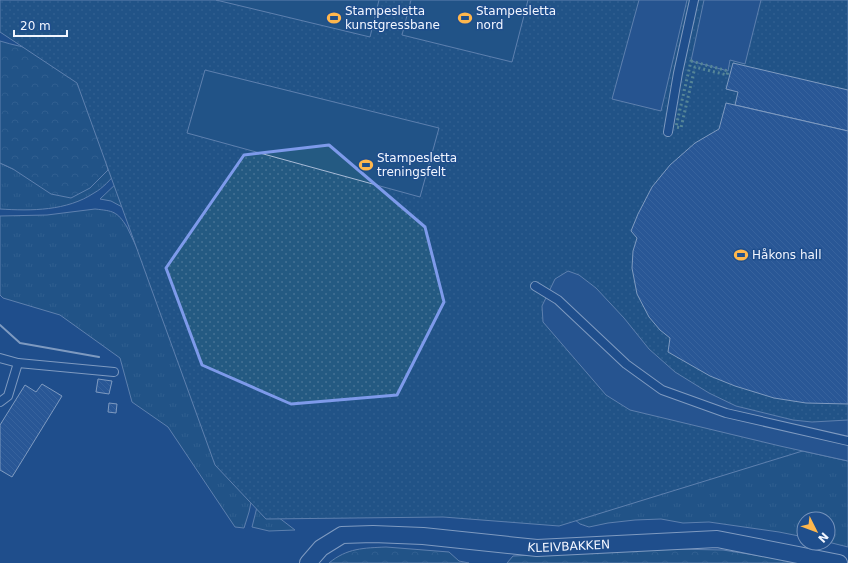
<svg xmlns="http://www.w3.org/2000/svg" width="848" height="563" viewBox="0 0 848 563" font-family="'DejaVu Sans',sans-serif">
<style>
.grass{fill:url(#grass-tufts);stroke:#a8bbd7}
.forest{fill:url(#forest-crowns);stroke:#a8bbd7}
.park{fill:url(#park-dots);stroke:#a8bbd7}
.garden{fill:#245a82;stroke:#a8bbd7}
.parking{fill:#305b95;stroke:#a8bbd7}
.building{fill:url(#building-back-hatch);stroke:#f2f6ff}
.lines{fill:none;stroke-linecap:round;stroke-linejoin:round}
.service-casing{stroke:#f2f6ff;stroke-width:10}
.minor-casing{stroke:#f2f6ff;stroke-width:18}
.service{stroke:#1f4e8c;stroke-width:8}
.minor{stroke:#1f4e8c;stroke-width:16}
.hedge{stroke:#97c8a6;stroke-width:3;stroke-dasharray:2 3;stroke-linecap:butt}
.wall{stroke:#f2f6ff;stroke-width:2}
.marked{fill:none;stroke:#7d9aea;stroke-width:3;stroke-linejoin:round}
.labels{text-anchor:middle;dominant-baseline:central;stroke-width:3;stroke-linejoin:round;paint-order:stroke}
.poi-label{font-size:12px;fill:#f2f6ff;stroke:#1f4e8c;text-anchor:start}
.street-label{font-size:12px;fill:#f2f6ff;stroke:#1f4e8c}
</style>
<defs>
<pattern id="grass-tufts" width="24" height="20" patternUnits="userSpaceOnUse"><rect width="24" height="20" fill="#245a82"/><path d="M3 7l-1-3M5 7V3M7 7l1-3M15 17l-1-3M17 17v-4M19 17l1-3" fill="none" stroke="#447295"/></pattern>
<pattern id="forest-crowns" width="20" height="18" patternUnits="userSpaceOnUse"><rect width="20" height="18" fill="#245a82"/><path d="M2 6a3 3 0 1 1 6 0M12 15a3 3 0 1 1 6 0" fill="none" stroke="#447295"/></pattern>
<pattern id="park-dots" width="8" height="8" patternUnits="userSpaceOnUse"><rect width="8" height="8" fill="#245a82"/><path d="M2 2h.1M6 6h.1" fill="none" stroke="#447295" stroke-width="1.8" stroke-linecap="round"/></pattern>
<pattern id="building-back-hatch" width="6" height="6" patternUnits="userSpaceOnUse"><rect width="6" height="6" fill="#3563a3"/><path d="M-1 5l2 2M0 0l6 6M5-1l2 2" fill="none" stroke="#537ab1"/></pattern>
</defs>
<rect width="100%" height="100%" fill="#1f4e8c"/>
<!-- grass -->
<g class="grass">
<path d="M 0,163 L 13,169 L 108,170 L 117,172 C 110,180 103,188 94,193 C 67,211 31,211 0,209 Z"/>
<polygon points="120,180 124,208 111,201 100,199"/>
<path d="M 95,209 C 113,211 117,211 127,227 L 253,493 L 249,512 L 244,528 L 235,527 L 168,427 L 132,402 L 120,358 L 60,315 L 3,298 L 0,295 L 0,216 L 47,215 Z"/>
<polygon points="780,446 848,461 848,547 828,542 828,519 804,519 804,537 779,532 709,522 683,523 661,519 635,520 608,523 589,527 580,524 574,519"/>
<polygon points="259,499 278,517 295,530 269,531 252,527"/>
</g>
<!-- forest -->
<g class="forest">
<path d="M 0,41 C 26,49 51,52 78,53 L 108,170 L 90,188 L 71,198 L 51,194 L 13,169 L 0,163 Z"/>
<path d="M 386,547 L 449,552 L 459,561 L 469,563 L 329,563 C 347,548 364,548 386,547 Z"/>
<polygon points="672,549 723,550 805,563 507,563 513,556"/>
</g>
<!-- park -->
<polygon class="park" points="0,0 848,0 848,437 559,526 443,517 266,519 215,465 77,83 0,32"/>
<!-- garden -->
<g class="garden">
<polygon points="216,0 379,0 370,37"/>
<polygon points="411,0 528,0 512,62 402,35"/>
<polygon points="205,70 439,128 420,197 187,133"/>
</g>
<!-- parking -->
<g class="parking">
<polygon points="639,0 687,0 661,111 612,99"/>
<polygon points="704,0 761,0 745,64 730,60 728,71 691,61"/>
<polygon points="568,271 579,275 596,288 624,318 649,349 675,372 709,393 736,406 793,420 812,422 848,420 848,461 780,446 630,410 606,395 543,322 542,306 555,279"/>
</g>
<!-- building -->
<g class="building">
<polygon points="733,63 848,90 848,131 735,105 738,92 726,89"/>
<polygon points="726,103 848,131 848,404 806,403 774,398 735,386 710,376 668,352 670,338 660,330 649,317 637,294 632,268 633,251 637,238 631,231 638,214 652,187 670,165 695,143 719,129"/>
<polygon points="98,379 112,381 109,394 96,392"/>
<polygon points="42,384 62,396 12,477 0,470 0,425 25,385 36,392"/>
<polygon points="109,403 117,404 116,413 108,412"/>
</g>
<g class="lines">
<defs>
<g id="service">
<polyline points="668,132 678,73 694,0"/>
<polyline points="535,286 558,300 626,364 662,390 726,413 848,441"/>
<polyline points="0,358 18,363 114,372"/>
<polyline points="0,402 8,396 18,363"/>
</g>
<g id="minor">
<path id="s1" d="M 308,563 L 321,548 L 342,535 L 373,534 L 423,536 L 537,548 L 717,539 L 839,563"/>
</g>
</defs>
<!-- service casing -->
<use href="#service" class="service-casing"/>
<!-- minor casing -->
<use href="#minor" class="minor-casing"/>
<!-- service -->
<use href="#service" class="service"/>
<!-- minor -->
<use href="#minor" class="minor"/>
<!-- hedge -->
<polygon class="hedge" points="691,61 728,71 727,75 695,67 681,128 676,127"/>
<!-- wall -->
<polyline class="wall" points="0,325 20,343 99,357"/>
</g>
<!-- marked area -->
<path d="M0 0H848V563H0ZM 329,145 L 425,227 L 444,302 L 397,395 L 291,404 L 202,365 L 166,268 L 244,155 Z" fill="#1f4e8c" fill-opacity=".55" fill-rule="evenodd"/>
<path class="marked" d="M 329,145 L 425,227 L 444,302 L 397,395 L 291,404 L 202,365 L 166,268 L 244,155 Z"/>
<!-- icons -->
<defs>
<symbol id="stadium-bare" viewBox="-9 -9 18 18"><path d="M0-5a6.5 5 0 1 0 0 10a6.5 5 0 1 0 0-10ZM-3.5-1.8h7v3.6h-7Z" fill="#ffb74d" stroke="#1f4e8c" stroke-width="2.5" paint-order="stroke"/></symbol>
</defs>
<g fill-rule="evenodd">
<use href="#stadium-bare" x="324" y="8" width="20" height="20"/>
<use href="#stadium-bare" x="455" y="8" width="20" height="20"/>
<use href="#stadium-bare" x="356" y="155" width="20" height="20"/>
<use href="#stadium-bare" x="731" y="245" width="20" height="20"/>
</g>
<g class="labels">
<!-- poi labels -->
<g class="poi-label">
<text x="345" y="11">Stampesletta<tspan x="345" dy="14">kunstgressbane</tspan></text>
<text x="476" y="11">Stampesletta<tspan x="476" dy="14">nord</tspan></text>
<text x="377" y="158">Stampesletta<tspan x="377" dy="14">treningsfelt</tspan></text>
<text x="752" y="255">Håkons hall</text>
</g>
<!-- street labels -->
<g class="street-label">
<text stroke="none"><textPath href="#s1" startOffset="272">KLEIVBAKKEN</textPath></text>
</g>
</g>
<!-- north arrow -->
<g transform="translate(816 531) rotate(132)"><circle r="19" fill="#1f4e8c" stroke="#7391ba"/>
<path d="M0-3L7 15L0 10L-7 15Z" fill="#ffb74d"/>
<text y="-6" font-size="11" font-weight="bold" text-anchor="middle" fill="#f2f6ff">N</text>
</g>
<!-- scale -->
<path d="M14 30v6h53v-6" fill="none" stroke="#f2f6ff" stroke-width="2"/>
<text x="20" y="30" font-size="12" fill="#f2f6ff" stroke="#1f4e8c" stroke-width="3" paint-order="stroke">20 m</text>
</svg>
